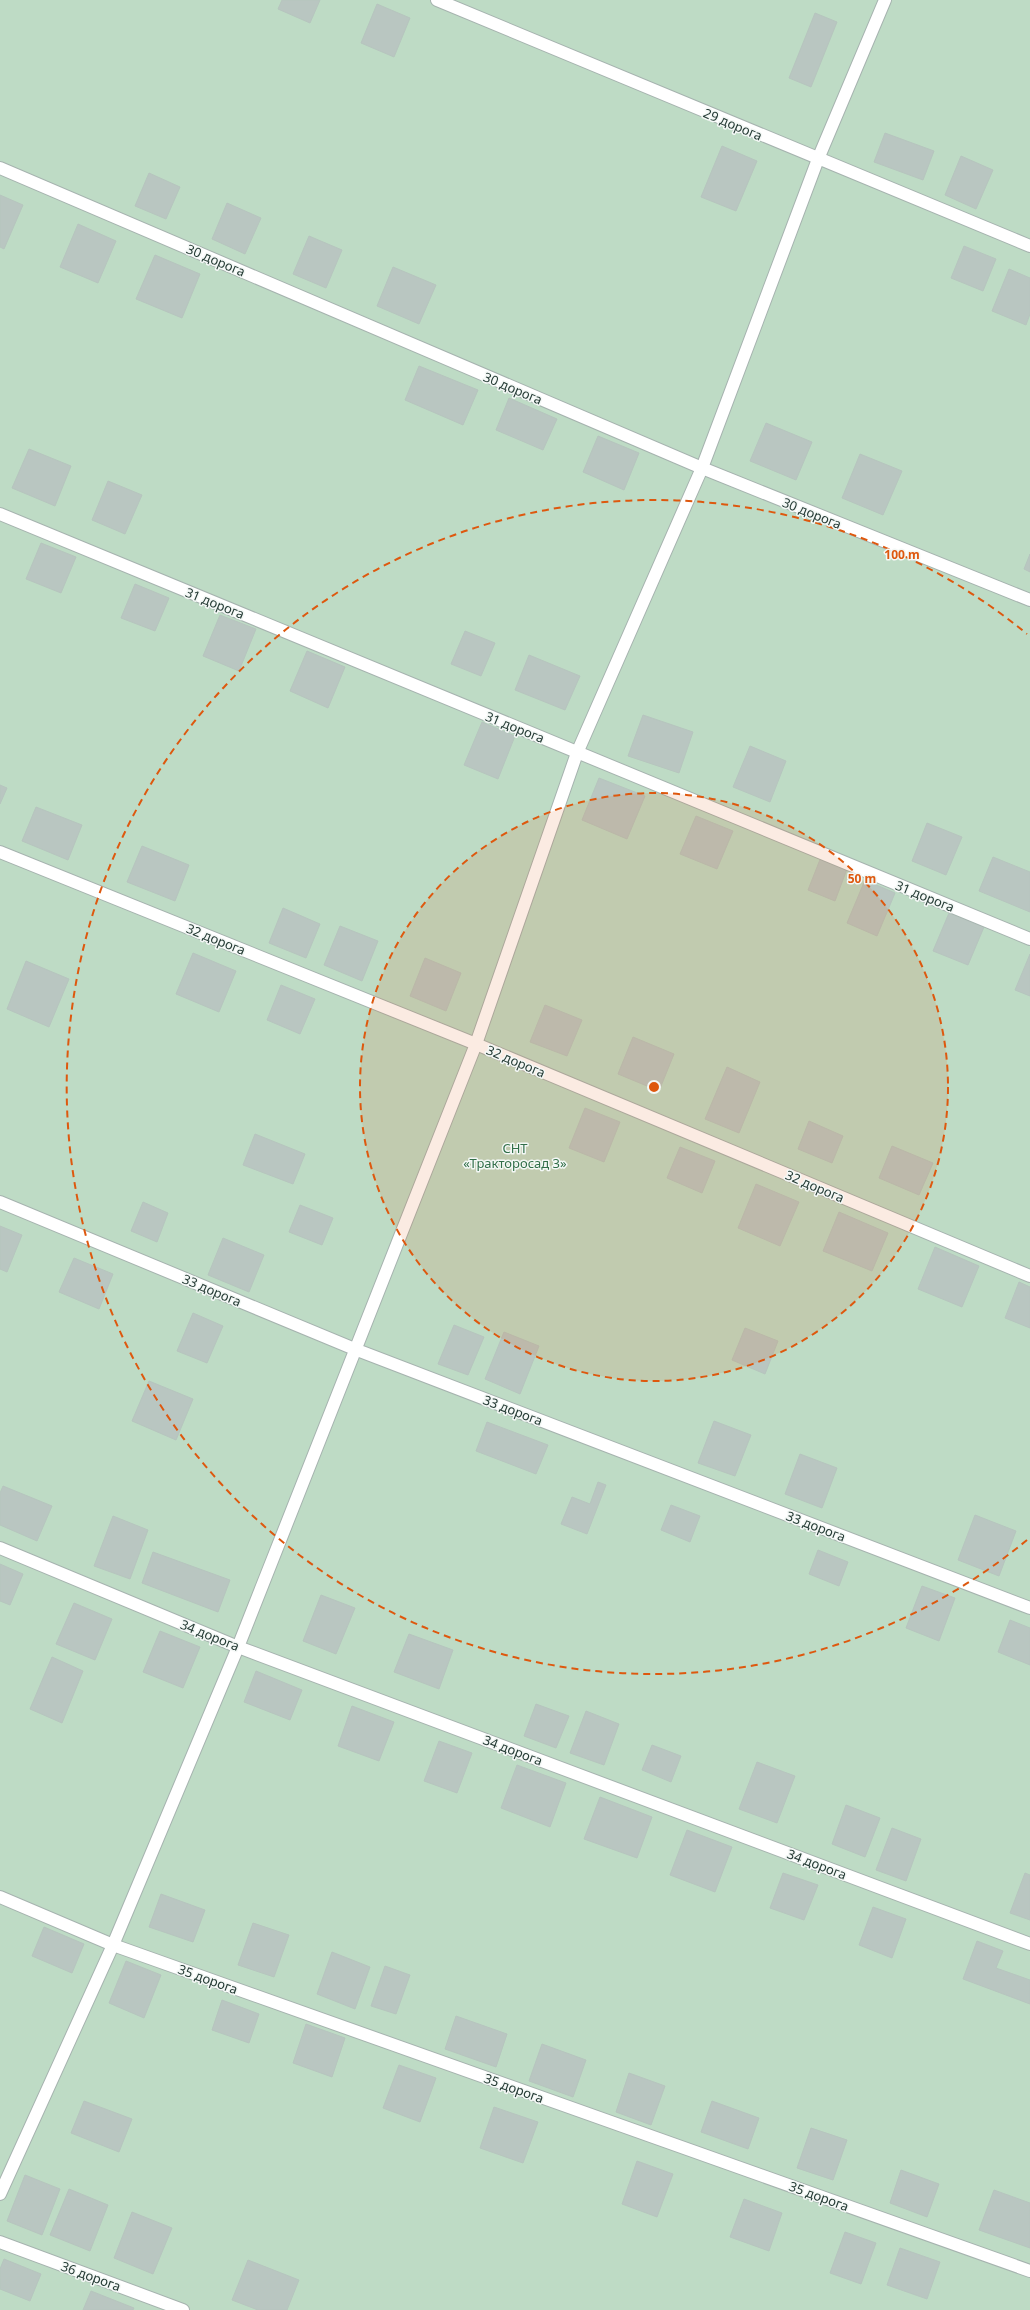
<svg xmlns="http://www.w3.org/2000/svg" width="1030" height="2310" viewBox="0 0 1030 2310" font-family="'Noto Sans',sans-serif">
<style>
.green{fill:#bedbc5}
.building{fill:#b9c6c1;stroke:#b6c5be}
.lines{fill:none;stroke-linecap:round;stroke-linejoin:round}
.lane-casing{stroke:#a6b3af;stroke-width:14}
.street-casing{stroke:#a6b3af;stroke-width:14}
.lane{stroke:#fff;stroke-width:12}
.street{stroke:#fff;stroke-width:12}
.ring{fill:none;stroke:#de580e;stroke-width:2;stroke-dasharray:7 5}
.labels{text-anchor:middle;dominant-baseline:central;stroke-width:3;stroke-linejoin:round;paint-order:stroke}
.street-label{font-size:13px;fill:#253b35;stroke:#f4f8f6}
.park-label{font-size:13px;fill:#326f49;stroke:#f4f8f6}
.centre{fill:#de580e;stroke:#f4f8f6;stroke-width:2}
.ring-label{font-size:12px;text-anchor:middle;font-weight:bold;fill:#de580e;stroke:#f4f8f6;stroke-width:3;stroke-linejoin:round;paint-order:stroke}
</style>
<rect width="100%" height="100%" fill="#e3ece8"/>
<!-- green -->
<rect class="green" x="0" y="0" width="1030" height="2310"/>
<!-- building -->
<g class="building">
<polygon points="282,0 320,0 310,23 278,9"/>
<polygon points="377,4 410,18 394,57 361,43"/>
<polygon points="815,13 837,22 811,87 789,78"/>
<polygon points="885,133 934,151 923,180 874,162"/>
<polygon points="722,146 757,161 736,211 701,197"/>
<polygon points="961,156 993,170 976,209 945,195"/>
<polygon points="149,173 180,187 166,219 135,206"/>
<polygon points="0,195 23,205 4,249 0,247"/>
<polygon points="227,203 261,218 245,254 212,239"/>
<polygon points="78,224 116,241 98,283 60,267"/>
<polygon points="309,236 342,250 326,288 293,274"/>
<polygon points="964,246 996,259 983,291 951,278"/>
<polygon points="155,255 200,274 182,318 136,299"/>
<polygon points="393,267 436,285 419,324 377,306"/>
<polygon points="1009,269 1030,278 1030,314 1026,325 992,311"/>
<polygon points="419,366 478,390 463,425 405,400"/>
<polygon points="509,398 557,419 543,450 496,430"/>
<polygon points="766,423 812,442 796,480 750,461"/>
<polygon points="598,436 639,453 624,490 583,472"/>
<polygon points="29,449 71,466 55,506 12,488"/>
<polygon points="860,454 902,471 883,515 842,498"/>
<polygon points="108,481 142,495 125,534 92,520"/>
<polygon points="41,543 76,557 61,593 26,579"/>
<polygon points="1030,554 1030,572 1024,569"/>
<polygon points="135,584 169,598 155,631 121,618"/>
<polygon points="220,615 256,629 239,671 203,656"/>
<polygon points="465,631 495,643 481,676 451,664"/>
<polygon points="307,651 345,667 328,708 290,691"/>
<polygon points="529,655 580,676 565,710 515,690"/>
<polygon points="643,715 693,732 679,773 628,756"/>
<polygon points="482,722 515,736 498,779 464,765"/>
<polygon points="750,746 786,761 770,802 733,787"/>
<polygon points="599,778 645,796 627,839 582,820"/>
<polygon points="0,785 7,788 0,804"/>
<polygon points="36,807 82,825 68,860 22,841"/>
<polygon points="696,816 733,831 717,869 680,854"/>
<polygon points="927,823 962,837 946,875 912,861"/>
<polygon points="142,846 189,865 175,901 127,882"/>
<polygon points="821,857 847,869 835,901 808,890"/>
<polygon points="993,857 1030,872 1030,912 979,891"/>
<polygon points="865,880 895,893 877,936 847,923"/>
<polygon points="283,908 320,924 306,958 269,943"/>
<polygon points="949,913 984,927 968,965 933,951"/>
<polygon points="340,926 378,941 362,981 324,965"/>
<polygon points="193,953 236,971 219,1012 176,994"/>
<polygon points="1030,954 1030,996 1015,990"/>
<polygon points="425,958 461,973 446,1011 410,996"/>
<polygon points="26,961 69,979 49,1027 7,1009"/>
<polygon points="281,985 315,999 300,1034 267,1020"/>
<polygon points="545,1005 582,1020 567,1056 530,1042"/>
<polygon points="633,1037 674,1054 659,1091 618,1074"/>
<polygon points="727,1067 760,1082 739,1133 705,1119"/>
<polygon points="585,1108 620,1122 604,1162 569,1148"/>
<polygon points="809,1121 843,1136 832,1163 798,1149"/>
<polygon points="255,1134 305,1154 293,1184 243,1165"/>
<polygon points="892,1146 933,1163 919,1195 879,1178"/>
<polygon points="680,1147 715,1161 702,1193 667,1178"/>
<polygon points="756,1184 799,1202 780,1246 738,1228"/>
<polygon points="143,1202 168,1213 157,1242 131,1231"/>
<polygon points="300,1205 333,1218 322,1245 289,1232"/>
<polygon points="839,1212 888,1233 872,1271 823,1251"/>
<polygon points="0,1226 22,1235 7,1272 0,1269"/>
<polygon points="223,1238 264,1255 249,1292 208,1275"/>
<polygon points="935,1247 979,1266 962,1307 918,1289"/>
<polygon points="74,1258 113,1274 99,1309 59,1292"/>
<polygon points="1019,1282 1030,1287 1030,1328 1005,1318"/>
<polygon points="193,1313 223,1326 207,1363 177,1351"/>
<polygon points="454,1325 484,1337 468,1375 438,1364"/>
<polygon points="745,1328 778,1341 765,1374 732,1360"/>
<polygon points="504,1332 539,1346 520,1394 485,1379"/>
<polygon points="149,1381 193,1399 176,1440 132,1421"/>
<polygon points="714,1421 751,1435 735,1476 698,1463"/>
<polygon points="487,1422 548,1445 536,1474 476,1451"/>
<polygon points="800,1454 837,1468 822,1508 785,1494"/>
<polygon points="598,1482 606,1485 587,1534 561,1524 572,1497 590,1504"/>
<polygon points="3,1486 52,1506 37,1541 0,1525 0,1493"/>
<polygon points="671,1505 700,1516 690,1542 661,1530"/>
<polygon points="975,1515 1016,1531 999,1576 958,1560"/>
<polygon points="113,1516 148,1530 130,1579 94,1566"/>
<polygon points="818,1550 848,1562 839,1586 809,1574"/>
<polygon points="153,1552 230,1580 218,1612 142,1583"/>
<polygon points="0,1564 23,1574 10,1605 0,1601"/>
<polygon points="922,1586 955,1598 939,1641 906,1628"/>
<polygon points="321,1595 355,1608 336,1654 303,1641"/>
<polygon points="74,1603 112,1619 95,1660 56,1644"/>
<polygon points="1010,1620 1030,1628 1030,1665 998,1652"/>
<polygon points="160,1631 200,1647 183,1688 143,1672"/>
<polygon points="409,1634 453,1650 439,1689 394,1672"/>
<polygon points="52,1657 83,1671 62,1723 30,1709"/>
<polygon points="256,1671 302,1690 290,1720 244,1702"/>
<polygon points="536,1704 569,1716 556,1748 524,1736"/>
<polygon points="352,1706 394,1722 379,1761 338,1746"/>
<polygon points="586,1711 619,1724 604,1765 570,1753"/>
<polygon points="439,1741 472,1753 457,1793 424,1781"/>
<polygon points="652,1745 681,1756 671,1782 642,1770"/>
<polygon points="757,1762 795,1776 777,1823 739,1809"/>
<polygon points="517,1765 566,1783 550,1827 501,1808"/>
<polygon points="600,1797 652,1817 637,1858 584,1839"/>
<polygon points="846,1805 880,1818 865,1857 832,1844"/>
<polygon points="892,1828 921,1839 906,1881 876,1870"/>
<polygon points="687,1830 732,1847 715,1892 670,1875"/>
<polygon points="783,1873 818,1885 804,1920 770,1908"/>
<polygon points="1025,1873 1030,1875 1030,1920 1010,1913"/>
<polygon points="161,1894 205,1910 193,1942 149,1927"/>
<polygon points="873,1907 906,1919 892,1958 859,1945"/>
<polygon points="253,1923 289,1935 274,1977 238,1965"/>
<polygon points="44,1927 84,1944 72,1973 32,1956"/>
<polygon points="977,1941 1003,1951 996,1968 1030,1980 1030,2004 963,1979"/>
<polygon points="332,1952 370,1967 355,2009 317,1994"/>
<polygon points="126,1961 161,1975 144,2018 109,2003"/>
<polygon points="385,1966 410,1975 396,2014 371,2006"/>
<polygon points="222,2000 259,2014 249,2043 212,2030"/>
<polygon points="456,2016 507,2034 496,2067 445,2049"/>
<polygon points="306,2024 345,2038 332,2077 293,2063"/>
<polygon points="542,2044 586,2060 573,2097 529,2081"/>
<polygon points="399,2065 436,2078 420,2122 383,2108"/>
<polygon points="629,2073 665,2086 651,2125 616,2112"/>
<polygon points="84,2101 132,2119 119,2152 71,2133"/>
<polygon points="712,2101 759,2118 748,2149 701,2132"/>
<polygon points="494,2107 538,2122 523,2163 480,2148"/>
<polygon points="811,2128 847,2140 833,2180 797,2168"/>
<polygon points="637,2161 673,2174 657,2217 622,2204"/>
<polygon points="901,2170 939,2184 927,2217 890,2203"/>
<polygon points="25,2175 60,2189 42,2235 7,2221"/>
<polygon points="69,2189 108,2205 90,2251 50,2235"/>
<polygon points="994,2190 1030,2203 1030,2248 979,2230"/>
<polygon points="744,2199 782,2213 769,2251 730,2237"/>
<polygon points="132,2212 172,2228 153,2274 114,2258"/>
<polygon points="845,2232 876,2243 861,2284 830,2273"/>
<polygon points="900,2248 940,2262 927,2299 887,2285"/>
<polygon points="4,2259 41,2274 30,2301 0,2289 0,2269"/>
<polygon points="248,2260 299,2280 287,2310 258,2310 232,2300"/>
<polygon points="91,2291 134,2308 133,2310 83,2310"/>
</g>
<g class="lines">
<defs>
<polyline id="lane" points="0,2194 113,1945 238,1647 476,1044 577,753 702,468 818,159 885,0"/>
<g id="street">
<polyline points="437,0 1030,246"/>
<polyline points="0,168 702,468 1030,600"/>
<polyline points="0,514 1030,939"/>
<polyline points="0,852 476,1044 1030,1276"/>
<polyline points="0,1202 357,1350 1030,1608"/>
<polyline points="0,1548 238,1647 1030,1944"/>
<polyline points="0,1897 113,1945 1030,2271"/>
<polyline points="0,2242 183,2310"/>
</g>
</defs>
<!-- lane casing -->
<use href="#lane" class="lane-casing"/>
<!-- street casing -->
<use href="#street" class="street-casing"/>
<!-- lane -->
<use href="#lane" class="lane"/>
<!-- street -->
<use href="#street" class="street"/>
</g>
<!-- distance rings -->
<circle cx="654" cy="1087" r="294" fill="#de580e" fill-opacity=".12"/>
<g class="ring">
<circle cx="654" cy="1087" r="294"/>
<path d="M1027 1540A587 587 0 1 1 1027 634"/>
</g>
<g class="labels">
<!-- street labels -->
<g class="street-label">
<text transform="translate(733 124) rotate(23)">29 дорога</text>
<text transform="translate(216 260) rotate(23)">30 дорога</text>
<text transform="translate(513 388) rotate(23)">30 дорога</text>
<text transform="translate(812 513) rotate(22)">30 дорога</text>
<text transform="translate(215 603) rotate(22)">31 дорога</text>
<text transform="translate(515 727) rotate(22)">31 дорога</text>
<text transform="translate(925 896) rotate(22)">31 дорога</text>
<text transform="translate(216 939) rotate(22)">32 дорога</text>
<text transform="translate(516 1061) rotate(23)">32 дорога</text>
<text transform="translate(815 1186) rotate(23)">32 дорога</text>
<text transform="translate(212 1290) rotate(23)">33 дорога</text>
<text transform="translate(513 1410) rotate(21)">33 дорога</text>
<text transform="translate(816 1526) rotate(21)">33 дорога</text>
<text transform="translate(210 1635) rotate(22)">34 дорога</text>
<text transform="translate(513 1750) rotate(21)">34 дорога</text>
<text transform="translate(817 1864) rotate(21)">34 дорога</text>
<text transform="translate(208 1979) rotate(20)">35 дорога</text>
<text transform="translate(514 2088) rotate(20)">35 дорога</text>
<text transform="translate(819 2196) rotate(20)">35 дорога</text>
<text transform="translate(91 2276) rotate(20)">36 дорога</text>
</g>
<!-- park labels -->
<g class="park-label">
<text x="515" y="1148">СНТ<tspan x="515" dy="15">«Тракторосад 3»</tspan></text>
</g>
</g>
<circle cx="654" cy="1087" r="6" class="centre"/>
<g class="ring-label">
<text x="902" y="559">100 m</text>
<text x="862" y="883">50 m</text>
</g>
</svg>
